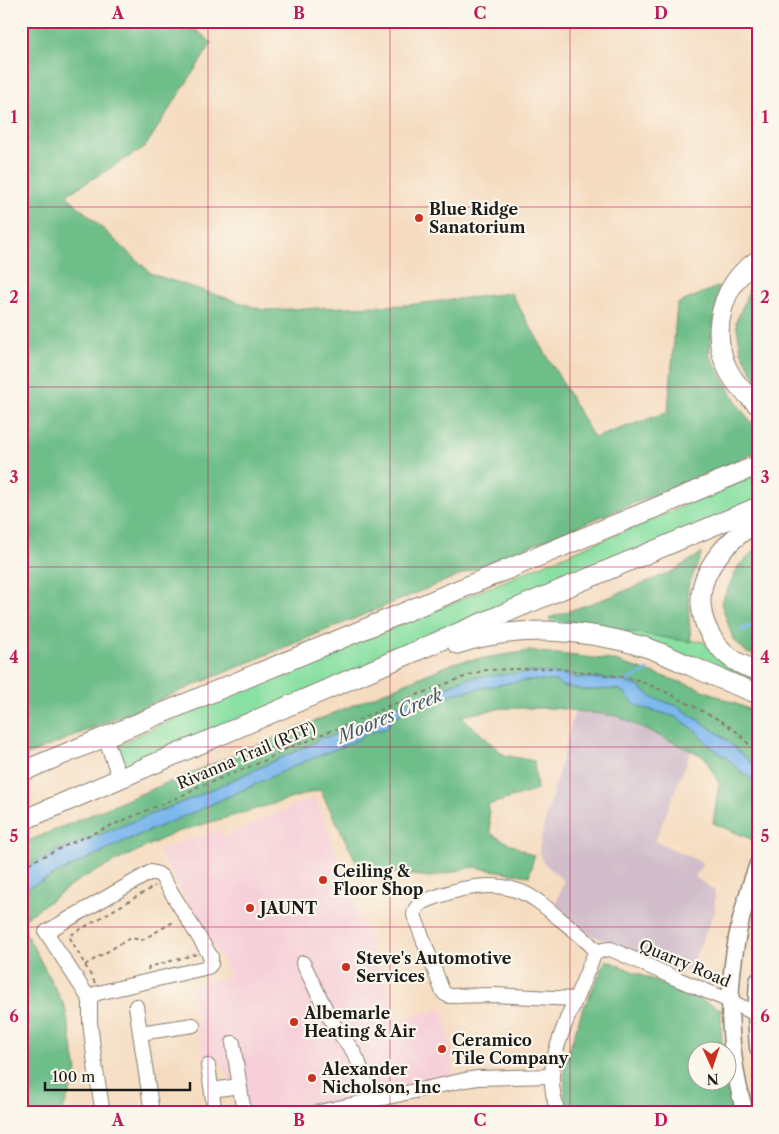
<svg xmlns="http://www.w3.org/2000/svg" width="779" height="1134" viewBox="0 0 779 1134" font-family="'Libre Caslon Text',serif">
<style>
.built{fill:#f6cfd8}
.industrial{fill:#d1bdca}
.green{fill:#89e0a3;stroke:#527e60}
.forest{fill:#6ebe89;stroke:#456d52}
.water{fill:#7cb7ee;stroke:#4c6a85}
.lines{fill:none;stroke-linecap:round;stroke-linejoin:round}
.stream{stroke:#7cb7ee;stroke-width:3}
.minor-casing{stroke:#887c6e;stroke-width:16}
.major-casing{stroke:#887c6e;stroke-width:19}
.highway-casing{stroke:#887c6e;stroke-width:21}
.path{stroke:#887c6e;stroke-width:2;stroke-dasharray:4 4;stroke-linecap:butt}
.minor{stroke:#fff;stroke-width:14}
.major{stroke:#fff;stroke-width:16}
.highway{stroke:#fff;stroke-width:19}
.grid{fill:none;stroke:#c2185b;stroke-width:1;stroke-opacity:0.55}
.poi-dot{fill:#c8321e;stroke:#fbf7ec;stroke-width:2}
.labels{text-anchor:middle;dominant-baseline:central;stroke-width:4.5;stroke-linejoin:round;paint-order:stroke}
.poi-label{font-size:16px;font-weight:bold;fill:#1c1c1c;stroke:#fbf7ec;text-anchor:start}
.street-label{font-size:16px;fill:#1c1c1c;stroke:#fbf7ec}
.water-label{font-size:18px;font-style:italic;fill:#425a70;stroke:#fbf7ec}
.neatline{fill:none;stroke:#c2185b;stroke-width:2}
.grid-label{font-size:16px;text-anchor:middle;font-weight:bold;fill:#c2185b}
</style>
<rect width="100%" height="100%" fill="#fbf7ec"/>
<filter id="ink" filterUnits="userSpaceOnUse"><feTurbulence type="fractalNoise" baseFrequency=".02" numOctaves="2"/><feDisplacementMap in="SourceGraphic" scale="10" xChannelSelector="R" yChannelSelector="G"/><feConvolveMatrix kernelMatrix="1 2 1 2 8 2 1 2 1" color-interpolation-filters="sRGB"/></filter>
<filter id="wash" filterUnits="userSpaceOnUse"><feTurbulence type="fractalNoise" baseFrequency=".0096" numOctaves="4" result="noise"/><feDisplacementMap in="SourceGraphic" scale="20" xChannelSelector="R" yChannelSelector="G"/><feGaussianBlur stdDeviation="1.12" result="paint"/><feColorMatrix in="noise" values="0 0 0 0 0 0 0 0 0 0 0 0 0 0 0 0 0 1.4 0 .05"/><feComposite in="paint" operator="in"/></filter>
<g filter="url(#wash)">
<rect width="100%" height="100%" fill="#f5dcc0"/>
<!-- built -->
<polygon class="built" points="315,797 399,1019 444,1008 454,1074 288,1113 248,1113 219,1059 203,1060 191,986 231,976 158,850 218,830 223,837"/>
<!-- industrial -->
<polygon class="industrial" points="575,710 617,716 691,751 655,841 703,863 695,877 715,891 715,911 688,972 589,934 556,904 564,881 543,862 539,851 542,833"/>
<!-- green -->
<g class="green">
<polygon points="758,475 758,501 124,769 120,765 116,750 123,743 147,731 251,687"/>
<path d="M 549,618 L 639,632 L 672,639 L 704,642 C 718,660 734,676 758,679 L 758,689 L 555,628 Z"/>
</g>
<!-- forest -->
<g class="forest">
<polygon points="21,21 185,21 212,43 145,147 66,195 152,274 263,310 406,305 511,293 594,438 668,412 677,304 719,286 709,354 740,408 758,431 758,452 271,653 21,758"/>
<polygon points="758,284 758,383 741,351 736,322 750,289"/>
<polygon points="758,548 758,655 747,653 733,639 721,603 739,565"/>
<polygon points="702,553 688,587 689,618 691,642 549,618 612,596 671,572"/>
<polygon points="530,651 612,660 696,687 758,713 758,769 722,736 677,706 653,698 638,686 618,681 602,678 578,678 557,674 535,672 469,678 387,710 329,737 319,738 316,742 191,799 55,852 28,867 21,873 21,844 456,662"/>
<polygon points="533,680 555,681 562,686 585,690 618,689 625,693 633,703 642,708 652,710 676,717 694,729 710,746 726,757 738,769 758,784 758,828 753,840 713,823 719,784 705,757 617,716 555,708 503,708 461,716 504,755 534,761 537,790 488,805 491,834 534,856 529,876 473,867 430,877 360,869 320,790 174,833 82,878 21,921 21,891 124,841 199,810 303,762 351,743 370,732 387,728 392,718 407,710 451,694 508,683"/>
<polygon points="21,924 65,1007 77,1071 62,1113 21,1113"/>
<polygon points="606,960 721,1009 722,1051 696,1052 696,1082 726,1082 727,1075 735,1113 568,1113 565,1105 564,1066 581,1014"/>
</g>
<!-- water -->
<polygon class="water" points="535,672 557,674 578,678 602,678 618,681 638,686 653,698 677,706 722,736 758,769 758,784 738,769 726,757 710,746 694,729 676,717 652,710 642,708 633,703 625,693 618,689 585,690 562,686 555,681 533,680 508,683 451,694 407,710 392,718 387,728 370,732 351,743 303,762 199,810 124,841 21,891 21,873 28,867 55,852 191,799 316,742 319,738 329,737 387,710 469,678"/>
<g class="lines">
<!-- stream -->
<g class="stream">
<polyline points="741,630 758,624"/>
<polyline points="621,684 648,670"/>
</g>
</g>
</g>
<g filter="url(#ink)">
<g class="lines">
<defs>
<g id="minor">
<polyline points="105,737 120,779"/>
<polyline points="303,963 329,1016 337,1030 353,1051 359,1063 371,1101"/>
<path d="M 575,999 L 493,995 L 450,996 L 445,994 L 442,990 L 414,915 C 415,903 426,901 436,897 C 468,885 506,879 536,900 C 544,905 552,913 560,919 C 573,929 586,939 597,952"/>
<polyline points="90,1000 93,995 98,993 208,967 211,964 211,957 162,877 158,874 151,872 46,932 90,1000 90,1022 95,1065 103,1113"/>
<polyline points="136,1006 152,1113"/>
<polyline points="140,1033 193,1025"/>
<polyline points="233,1043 244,1113"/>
<polyline points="208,1066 215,1113"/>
<polyline points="212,1090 239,1086"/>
<polyline points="315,1113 465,1080 478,1078 551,1076"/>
<path d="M 558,1113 C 554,1100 551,1088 552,1075 C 553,1055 560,1038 567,1019 C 576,998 585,977 594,955 C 599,950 604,949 611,949 L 675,978 L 730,1001 L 758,1015"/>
</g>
<g id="major">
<polyline points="758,981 756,1015 758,1048"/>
<path d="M 745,1113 C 742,1102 739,1090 737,1079 C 723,1007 732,933 758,864"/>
</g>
<g id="highway">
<path d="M 758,260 C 722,283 709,331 728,370 C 735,384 746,394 758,405"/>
<path d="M 758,521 C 737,534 716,553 706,576 C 689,615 717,662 758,670"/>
<path d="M 457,644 C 518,624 585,629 645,647 C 661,652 676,660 691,666 C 713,676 735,685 758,694"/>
<polyline points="21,772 758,465"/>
<polyline points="21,821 472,627 758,507"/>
</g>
</defs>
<!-- minor casing -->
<use href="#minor" class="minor-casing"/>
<!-- major casing -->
<use href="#major" class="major-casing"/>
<!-- highway casing -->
<use href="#highway" class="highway-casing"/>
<!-- path -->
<g class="path">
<polyline points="21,867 80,839 192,791 197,787 210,783 218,779 264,761 294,745 304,743 319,735 350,724 391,705 469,675 486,670 553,668 632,678 666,692 723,722 737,732 758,754"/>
<polyline points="85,965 130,938 142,940 175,921"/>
<polyline points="148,970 149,967 197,954"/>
<polyline points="95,983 69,936 155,886"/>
</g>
<!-- minor -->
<use href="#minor" class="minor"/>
<!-- major -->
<use href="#major" class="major"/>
<!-- highway -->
<use href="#highway" class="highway"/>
</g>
</g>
<!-- grid -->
<path class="grid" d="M 208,21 L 208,1113M 390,21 L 390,1113M 570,21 L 570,1113M 21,207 L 758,207M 21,387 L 758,387M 21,567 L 758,567M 21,747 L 758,747M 21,927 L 758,927"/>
<!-- markers -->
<g class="poi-dot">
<circle cx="419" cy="218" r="5"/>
<circle cx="323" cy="880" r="5"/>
<circle cx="250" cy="908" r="5"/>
<circle cx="346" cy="967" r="5"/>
<circle cx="294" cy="1022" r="5"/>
<circle cx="442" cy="1049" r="5"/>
<circle cx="312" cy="1078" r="5"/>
</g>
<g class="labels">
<!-- poi labels -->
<g class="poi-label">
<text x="429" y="209">Blue Ridge<tspan x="429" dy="18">Sanatorium</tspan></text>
<text x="333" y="871">Ceiling &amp;<tspan x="333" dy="18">Floor Shop</tspan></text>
<text x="260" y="908">JAUNT</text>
<text x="356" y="958">Steve's Automotive<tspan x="356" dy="18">Services</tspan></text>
<text x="304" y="1013">Albemarle<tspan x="304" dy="18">Heating &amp; Air</tspan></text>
<text x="452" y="1040">Ceramico<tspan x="452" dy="18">Tile Company</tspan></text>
<text x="322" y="1069">Alexander<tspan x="322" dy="18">Nicholson, Inc</tspan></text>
</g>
<!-- street labels -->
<g class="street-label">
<text transform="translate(246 755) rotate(-23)">Rivanna Trail (RTF)</text>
<text transform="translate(685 963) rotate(23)">Quarry Road</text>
</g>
<!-- water labels -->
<g class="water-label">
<text transform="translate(390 716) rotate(-23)">Moores Creek</text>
</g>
</g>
<!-- margin -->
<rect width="779" height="1134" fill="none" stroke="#fbf7ec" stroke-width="55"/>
<!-- north arrow -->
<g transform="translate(712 1066) rotate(177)"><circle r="24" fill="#fbf7ec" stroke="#a29f99"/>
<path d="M0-4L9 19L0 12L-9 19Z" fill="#c8321e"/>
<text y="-8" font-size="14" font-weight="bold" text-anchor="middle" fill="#1c1c1c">N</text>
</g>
<!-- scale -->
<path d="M45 1082v8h145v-8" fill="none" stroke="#1c1c1c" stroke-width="2.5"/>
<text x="52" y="1082" font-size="15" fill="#1c1c1c" stroke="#fbf7ec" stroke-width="4" paint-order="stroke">100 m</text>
<rect x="28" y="28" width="724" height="1078" class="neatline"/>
<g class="grid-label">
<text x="118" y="19">A</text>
<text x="299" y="19">B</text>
<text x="480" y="19">C</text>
<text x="661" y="19">D</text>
<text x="14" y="123">1</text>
<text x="765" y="123">1</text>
<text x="14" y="303">2</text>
<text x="765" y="303">2</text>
<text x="14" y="483">3</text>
<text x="765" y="483">3</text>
<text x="14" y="663">4</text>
<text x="765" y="663">4</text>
<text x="14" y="842">5</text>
<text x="765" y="842">5</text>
<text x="14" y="1022">6</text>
<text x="765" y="1022">6</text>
<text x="118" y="1126">A</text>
<text x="299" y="1126">B</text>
<text x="480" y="1126">C</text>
<text x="661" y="1126">D</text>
</g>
</svg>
